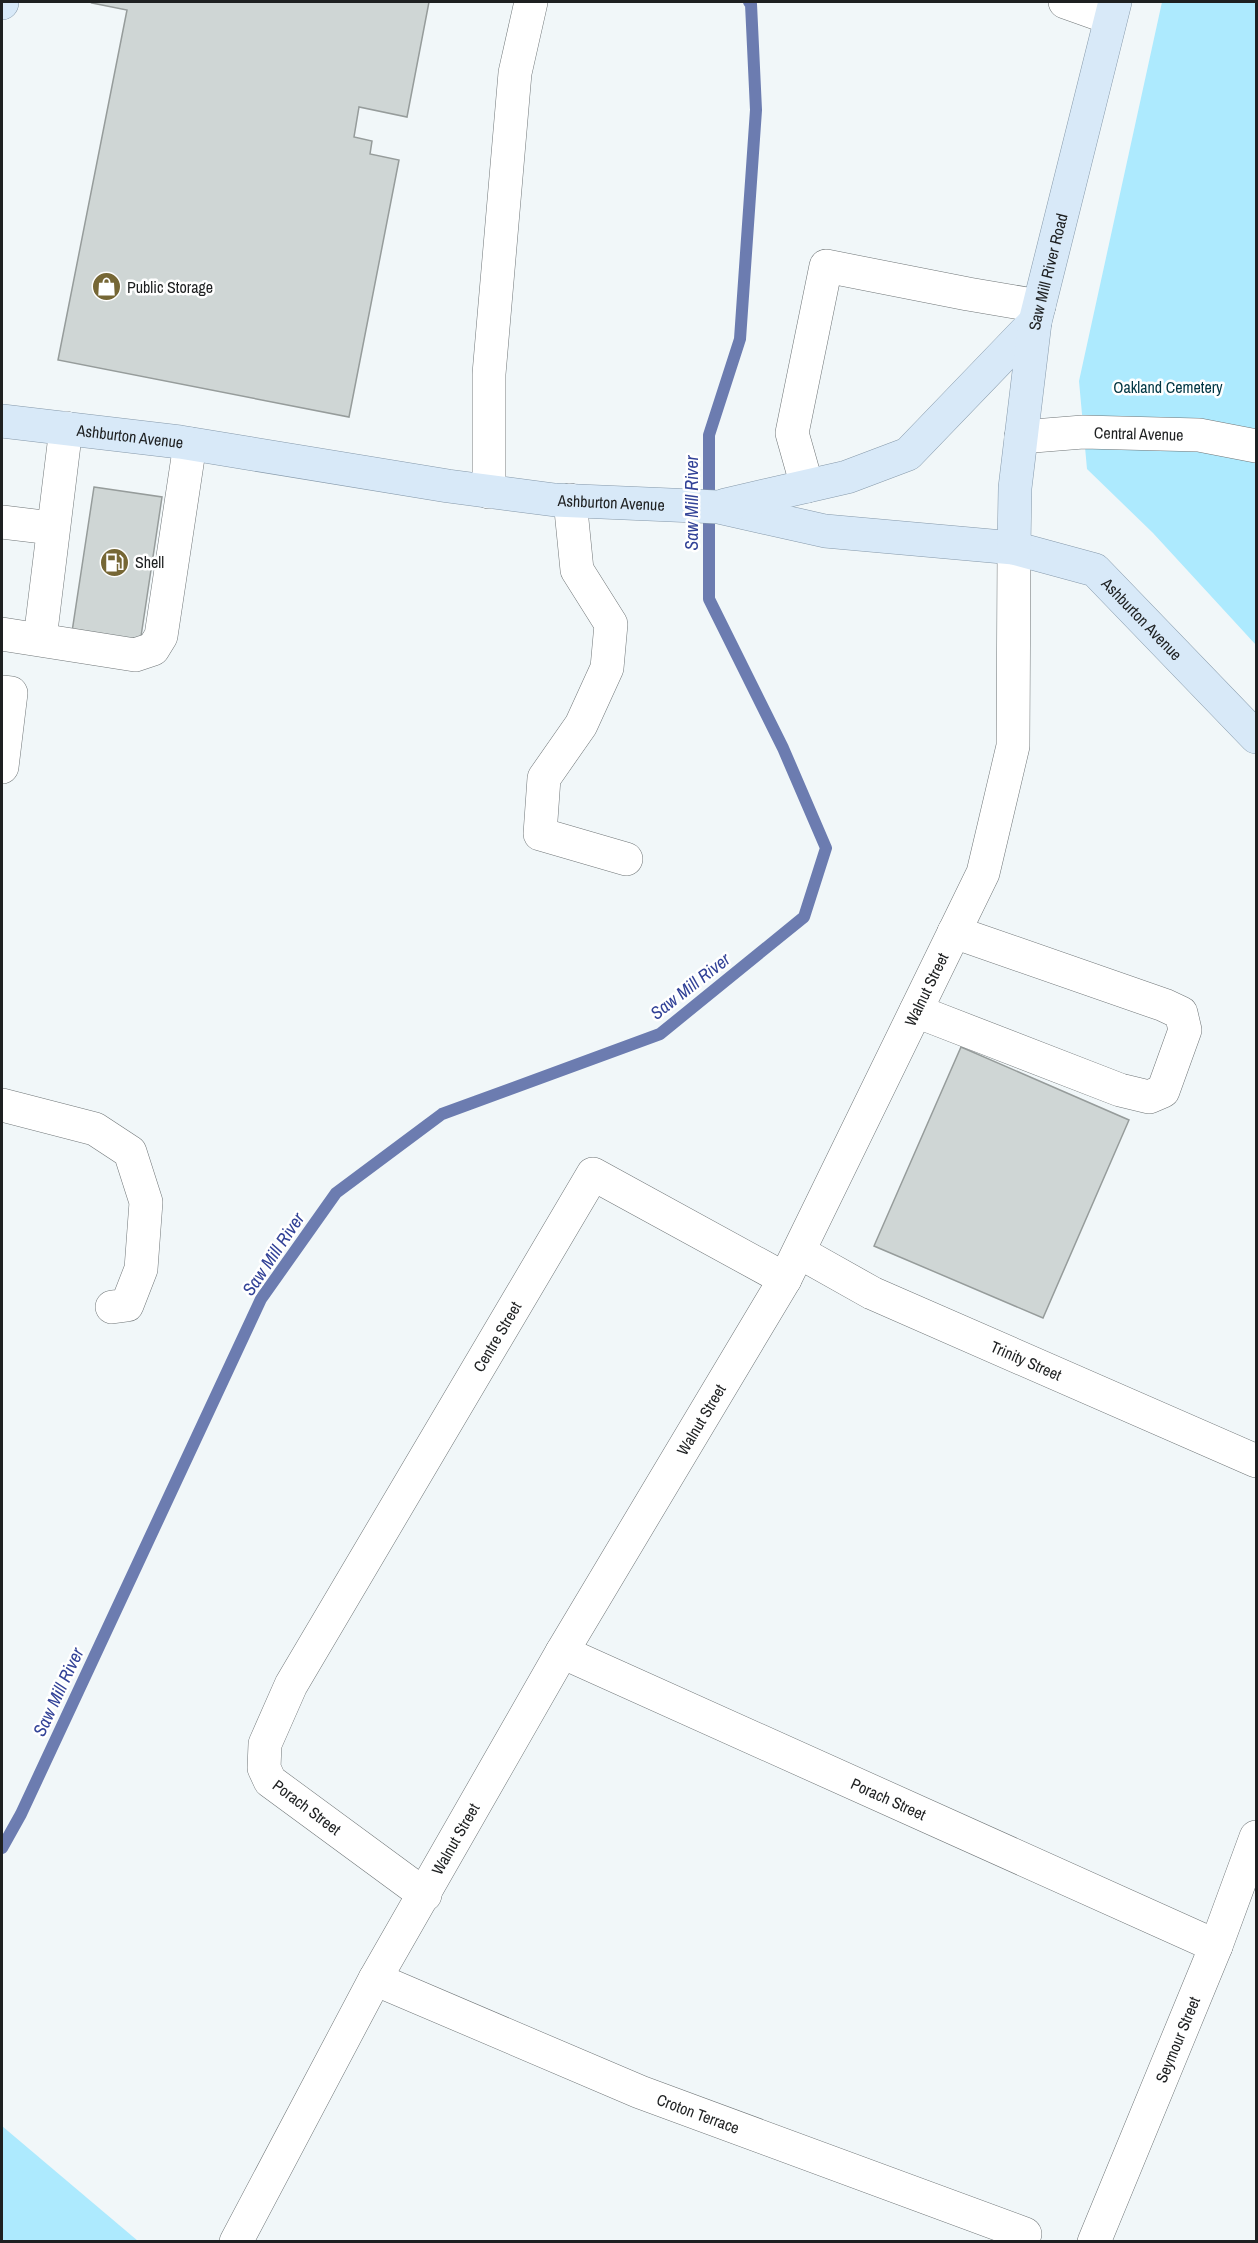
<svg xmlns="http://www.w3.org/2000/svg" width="1258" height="2243" viewBox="0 0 1258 2243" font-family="'Archivo Narrow',sans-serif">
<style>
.green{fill:#adeafe}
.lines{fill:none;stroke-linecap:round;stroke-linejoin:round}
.stream{stroke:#6c7cb0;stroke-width:12}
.building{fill:#cfd6d5;stroke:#969c9b;stroke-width:1.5}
.minor-casing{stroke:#707678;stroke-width:34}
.major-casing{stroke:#8699aa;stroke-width:34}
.minor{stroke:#fff;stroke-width:33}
.major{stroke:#d8e9f8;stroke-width:33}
.labels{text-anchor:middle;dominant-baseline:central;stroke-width:5;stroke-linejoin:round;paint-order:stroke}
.street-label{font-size:16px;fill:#1e2021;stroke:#fff}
.poi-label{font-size:16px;fill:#1e2021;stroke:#fff;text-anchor:start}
.park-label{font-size:16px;fill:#003643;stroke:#fff}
.water-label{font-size:18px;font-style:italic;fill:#324297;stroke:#fff}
</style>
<rect width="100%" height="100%" fill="#f1f7f9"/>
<!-- green -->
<g class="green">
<polygon points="1162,2 1256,2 1256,645 1153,533 1087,469 1079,381"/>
<polygon points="2,2126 138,2241 2,2241"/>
</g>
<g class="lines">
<!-- stream -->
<polyline class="stream" points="2,1848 21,1814 261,1299 336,1193 442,1114 660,1034 804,917 826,848 783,748 709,599 709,435 740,339 756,110 751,4 749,2"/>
</g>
<!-- building -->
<g class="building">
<polygon points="93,2 429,2 407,117 359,107 354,137 372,141 370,154 399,160 349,417 58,360 127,10 92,3"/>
<polygon points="94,487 162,497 140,643 72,632"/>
<polygon points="961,1047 1129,1120 1043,1318 874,1246"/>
</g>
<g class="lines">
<defs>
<g id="minor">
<polyline points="1065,2 1110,18"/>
<path id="s1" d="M 1021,437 L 1083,432 L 1199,435 L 1256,446"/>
<polyline points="807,486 792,433 826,266 968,294 1039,306"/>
<polyline points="489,492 489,374 515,73 531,2"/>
<polyline points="570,500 577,570 611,624 607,668 581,725 544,778 540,834 626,859"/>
<polyline points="2,522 52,528"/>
<polyline points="2,634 135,655 153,649 161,636 190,444"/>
<polyline points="40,639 66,428"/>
<polyline points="2,692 11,693 2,767"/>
<polyline points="916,1011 1120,1090 1149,1097 1163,1091 1185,1030 1181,1013 1164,1005 954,932"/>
<polyline points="2,1105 95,1129 130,1152 146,1202 141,1269 127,1305 112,1307"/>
<path id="s2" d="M 799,1252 L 872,1293 L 1256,1461"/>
<path id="s3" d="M 562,1652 L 1216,1946"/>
<path id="s4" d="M 425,1895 L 270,1781 L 264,1768 L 265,1744 L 291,1685 L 593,1174 L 785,1279"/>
<path id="s5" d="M 375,1979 L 640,2092 L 1025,2234"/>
<path id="s6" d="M 236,2242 L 375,1979 L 562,1652 L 785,1279 L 983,873 L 1013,746 L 1014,548"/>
<path id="s7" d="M 1094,2242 L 1216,1946 L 1256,1837"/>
</g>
<g id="major">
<polyline points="2,3 2,2"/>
<path id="s8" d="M 2,421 L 180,442 L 448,486 L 555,500 L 718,507 L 825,531 L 1014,548 L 1095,570 L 1256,737"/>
<polyline points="725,505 847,477 908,454 1035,322"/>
<path id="s9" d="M 1014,548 L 1015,488 L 1035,322 L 1115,2"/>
</g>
</defs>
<!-- minor casing -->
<use href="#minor" class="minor-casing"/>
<!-- major casing -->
<use href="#major" class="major-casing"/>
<!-- minor -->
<use href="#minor" class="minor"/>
<!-- major -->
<use href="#major" class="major"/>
</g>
<!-- icons -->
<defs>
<symbol id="shop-disc" viewBox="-11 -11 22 22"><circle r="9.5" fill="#766735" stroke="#fff"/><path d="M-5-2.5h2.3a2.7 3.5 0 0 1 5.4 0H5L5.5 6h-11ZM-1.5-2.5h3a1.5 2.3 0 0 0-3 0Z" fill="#fff"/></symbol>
<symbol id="fuel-disc" viewBox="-11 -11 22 22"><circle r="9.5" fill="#766735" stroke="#fff"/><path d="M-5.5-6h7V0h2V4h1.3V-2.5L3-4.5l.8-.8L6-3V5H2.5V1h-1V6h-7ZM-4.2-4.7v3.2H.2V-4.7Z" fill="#fff"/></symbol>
</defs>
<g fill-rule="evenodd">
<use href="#shop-disc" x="90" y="270" width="33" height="33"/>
<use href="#fuel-disc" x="98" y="546" width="33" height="33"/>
</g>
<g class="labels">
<!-- street labels -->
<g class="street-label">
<text stroke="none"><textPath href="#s9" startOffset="279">Saw Mill River Road</textPath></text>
<text stroke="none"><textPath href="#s1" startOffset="118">Central Avenue</textPath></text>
<text stroke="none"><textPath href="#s8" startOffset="129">Ashburton Avenue</textPath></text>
<text stroke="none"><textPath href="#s8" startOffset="615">Ashburton Avenue</textPath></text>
<text stroke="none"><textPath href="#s8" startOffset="1173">Ashburton Avenue</textPath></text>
<text stroke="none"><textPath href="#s6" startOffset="1431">Walnut Street</textPath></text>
<text stroke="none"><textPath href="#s4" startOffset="700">Centre Street</textPath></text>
<text stroke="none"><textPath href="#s2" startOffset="252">Trinity Street</textPath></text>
<text stroke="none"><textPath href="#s6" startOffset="945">Walnut Street</textPath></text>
<text stroke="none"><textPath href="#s3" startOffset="358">Porach Street</textPath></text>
<text transform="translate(307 1807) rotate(37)">Porach Street</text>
<text stroke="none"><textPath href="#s6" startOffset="459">Walnut Street</textPath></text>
<text stroke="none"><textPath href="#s7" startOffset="219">Seymour Street</textPath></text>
<text stroke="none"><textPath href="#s5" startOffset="350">Croton Terrace</textPath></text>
</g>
<!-- poi labels -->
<g class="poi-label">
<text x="127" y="287">Public Storage</text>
<text x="135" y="562">Shell</text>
</g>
<!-- park labels -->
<g class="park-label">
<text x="1168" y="387">Oakland Cemetery</text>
</g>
<!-- water labels -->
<g class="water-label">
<text transform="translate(691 503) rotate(-90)">Saw Mill River</text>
<text transform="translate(690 986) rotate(-38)">Saw Mill River</text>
<text transform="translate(273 1254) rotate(-56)">Saw Mill River</text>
<text transform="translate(58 1692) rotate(-65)">Saw Mill River</text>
</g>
</g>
<!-- border -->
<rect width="1258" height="2243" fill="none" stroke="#1e2021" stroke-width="6"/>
</svg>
